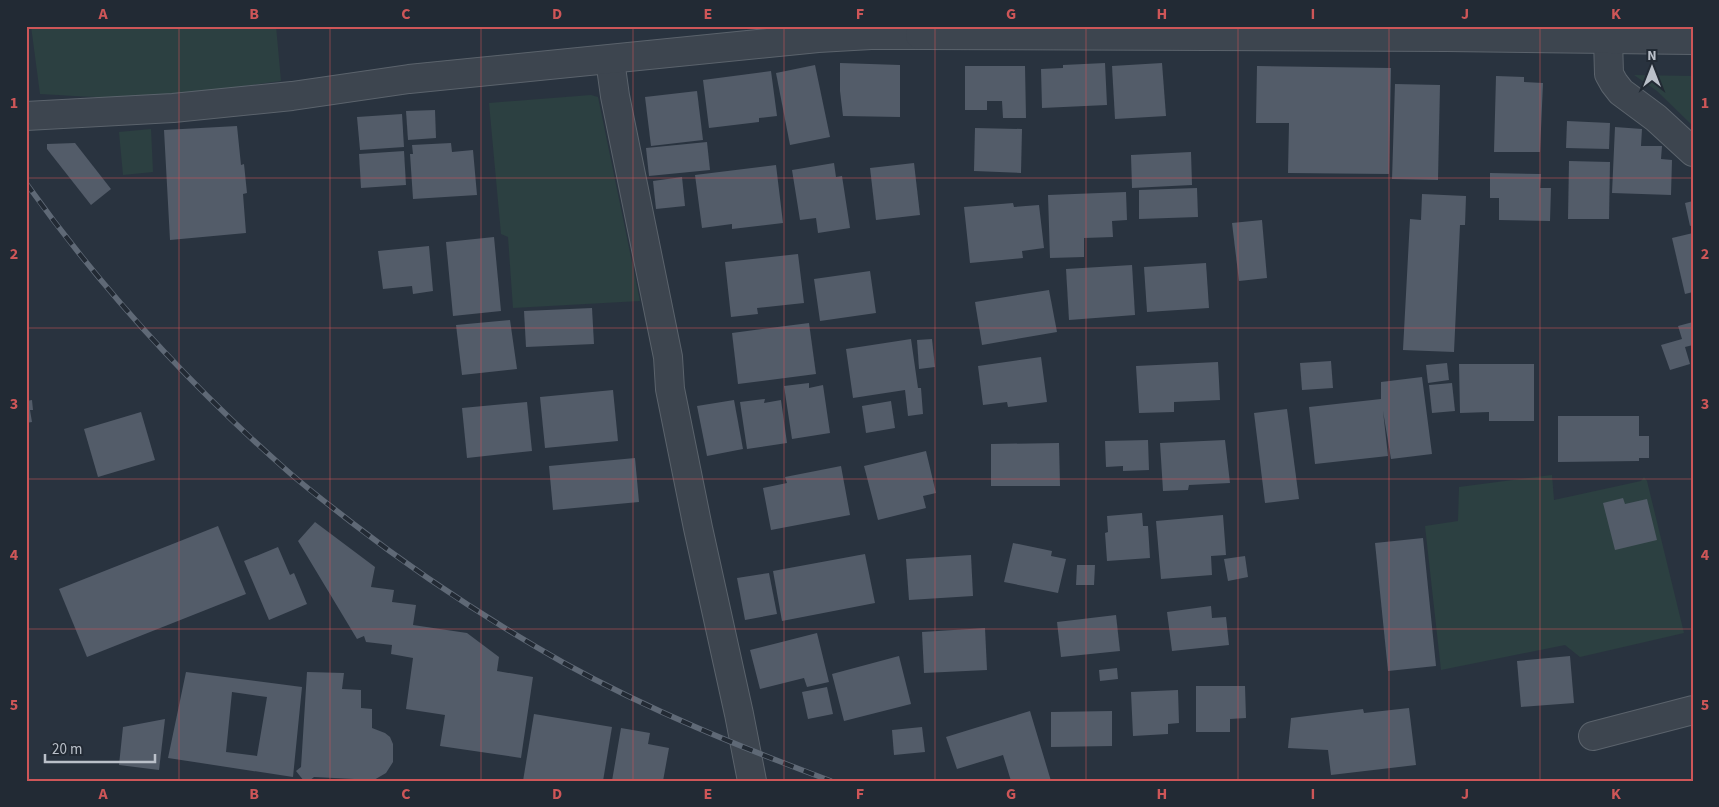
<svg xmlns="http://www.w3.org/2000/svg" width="1719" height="807" viewBox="0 0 1719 807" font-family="'Source Sans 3',sans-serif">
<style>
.green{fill:#2c4041}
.building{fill:#535c69;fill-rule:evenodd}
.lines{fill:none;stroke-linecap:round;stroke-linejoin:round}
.minor-casing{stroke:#5b636c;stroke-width:30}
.tertiary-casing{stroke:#5b636c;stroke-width:30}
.minor{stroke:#3d454f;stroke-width:28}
.tertiary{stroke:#3d454f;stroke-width:28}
.rail-casing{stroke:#5f6976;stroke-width:5.5}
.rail{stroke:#222a34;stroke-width:4;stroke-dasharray:11;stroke-linecap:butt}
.grid{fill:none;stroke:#ce5658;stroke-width:1;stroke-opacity:0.55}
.neatline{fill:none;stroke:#ce5658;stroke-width:2}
.grid-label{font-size:16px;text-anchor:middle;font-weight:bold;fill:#ce5658}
</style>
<rect width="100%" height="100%" fill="#29333f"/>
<!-- green -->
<g class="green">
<path d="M 31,26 L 276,26 L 281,81 C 237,87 192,93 148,96 C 112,99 75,96 40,94 Z"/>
<polygon points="1634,75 1693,76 1693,126 1657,91"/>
<polygon points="591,95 598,97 640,301 513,308 508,237 501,234 489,103"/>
<polygon points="151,129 153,172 123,175 119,132"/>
<polygon points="1552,475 1554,500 1641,481 1644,477 1647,481 1684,633 1580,657 1565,645 1441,670 1425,526 1458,521 1459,487"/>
</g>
<!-- building -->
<g class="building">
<polygon points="840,63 900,65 900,117 843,116 840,91"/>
<polygon points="1105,63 1107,105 1042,108 1041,69 1063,68 1063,65"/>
<polygon points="1162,63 1166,116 1115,119 1112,66"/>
<polygon points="815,65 830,137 790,145 776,73"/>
<polygon points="965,66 1025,66 1026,118 1003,118 1002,101 987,101 987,110 965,110"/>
<polygon points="1257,66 1391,68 1389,174 1288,173 1289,123 1256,123"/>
<polygon points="771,71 777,116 759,118 759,122 709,128 703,80"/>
<polygon points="1496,76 1524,77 1524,82 1543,83 1540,152 1494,152"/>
<polygon points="1395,84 1440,85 1438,180 1392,179"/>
<polygon points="697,91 703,140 651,146 645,97"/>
<polygon points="435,110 436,138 408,140 406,111"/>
<polygon points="402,114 404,147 360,150 357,117"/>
<polygon points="1567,121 1610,123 1609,149 1566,148"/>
<polygon points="237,126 241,165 244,164 247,193 243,194 246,233 170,240 164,130"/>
<polygon points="1615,127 1642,129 1641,146 1662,146 1661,159 1672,160 1671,195 1612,193"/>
<polygon points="975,128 1022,129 1021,173 974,171"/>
<polygon points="707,142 710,170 649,176 646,148"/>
<polygon points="75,143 111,189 91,205 47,149 47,144"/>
<polygon points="451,143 452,152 473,150 477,195 413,199 410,154 413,154 412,145"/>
<polygon points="404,151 406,185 361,188 359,154"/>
<polygon points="1191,152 1192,185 1132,188 1131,155"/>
<polygon points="1569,161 1610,162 1609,219 1568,219"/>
<polygon points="834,163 836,177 842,176 850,228 818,233 816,218 800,220 792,170"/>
<polygon points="914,163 920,215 876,220 870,168"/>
<polygon points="776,165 783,223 732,229 732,224 702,228 695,175"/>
<polygon points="1490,173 1541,174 1540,188 1551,188 1550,221 1499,220 1499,198 1490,198"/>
<polygon points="682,177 685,206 656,209 653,181"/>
<polygon points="1197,188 1198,217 1139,219 1139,190"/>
<polygon points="1126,192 1127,220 1112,221 1113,237 1084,238 1084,257 1050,258 1048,195"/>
<polygon points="1422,194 1466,196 1465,225 1460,225 1454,352 1403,350 1410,219 1421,220"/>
<polygon points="1693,201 1693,225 1690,226 1685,203"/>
<polygon points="1013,203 1014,207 1039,205 1044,248 1022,251 1023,258 970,263 964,207"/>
<polygon points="1262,220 1267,278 1239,281 1232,223"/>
<polygon points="1693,233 1693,292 1685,294 1672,238"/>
<polygon points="494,237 501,311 453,316 446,242"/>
<polygon points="429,246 433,291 413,294 412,286 383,289 378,251"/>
<polygon points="798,254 804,303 757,308 758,314 731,317 725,262"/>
<polygon points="1206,263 1209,308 1147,312 1144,267"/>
<polygon points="1132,265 1135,315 1069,320 1066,269"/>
<polygon points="870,271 876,313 820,321 814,279"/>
<polygon points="1049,290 1057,332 982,345 975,302"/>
<polygon points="592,308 594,344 526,347 524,311"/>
<polygon points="510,320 517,369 462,375 456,325"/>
<polygon points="1693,322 1693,345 1685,347 1690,364 1670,370 1661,345 1682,339 1678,326"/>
<polygon points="809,323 816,374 738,384 732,333"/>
<polygon points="911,339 918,388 921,388 923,414 908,416 905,390 853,398 846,349"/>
<polygon points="932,339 935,367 919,369 917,340"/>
<polygon points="1041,357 1047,402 1008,407 1007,402 983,405 978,366"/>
<polygon points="1331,361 1333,388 1302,390 1300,363"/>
<polygon points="1218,362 1220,400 1174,402 1174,412 1139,413 1136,366"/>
<polygon points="1447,363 1449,380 1428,383 1426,365"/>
<polygon points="1459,364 1534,364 1534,421 1489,421 1489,412 1460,413"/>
<polygon points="1422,377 1432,454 1391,459 1383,411 1388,456 1315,464 1309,407 1381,399 1381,382"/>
<polygon points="809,383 809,388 823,385 830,433 792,439 784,386"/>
<polygon points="1452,383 1455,411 1432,413 1429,385"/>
<polygon points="613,390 618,441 545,448 540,397"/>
<polygon points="765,399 764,403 781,400 787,443 747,449 740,402"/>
<polygon points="32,400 33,410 30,410 32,422 26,423 26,401"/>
<polygon points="734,400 743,449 707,456 697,406"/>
<polygon points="891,401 895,428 866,433 862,406"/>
<polygon points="527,402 532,451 467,458 462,408"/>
<polygon points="1287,409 1299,499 1265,503 1254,413"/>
<polygon points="141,412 155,460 98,477 84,429"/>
<polygon points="1558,416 1639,416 1639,436 1649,436 1649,458 1639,458 1639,461 1558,462"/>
<polygon points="1148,440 1149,470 1123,471 1123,466 1106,467 1105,441"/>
<polygon points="1225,440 1230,483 1189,485 1188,490 1163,491 1160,443"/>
<polygon points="1059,443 1060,486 991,486 991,444"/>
<polygon points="926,451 936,493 923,496 926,508 878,520 864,466"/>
<polygon points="635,458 639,502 553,510 549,466"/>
<polygon points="841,466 850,515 771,530 763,488 787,483 785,477"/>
<polygon points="1623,498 1625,504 1647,499 1657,540 1615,550 1603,503"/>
<polygon points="1142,513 1143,526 1148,526 1150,558 1107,561 1105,533 1108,532 1107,516"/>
<polygon points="1223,515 1226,555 1211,556 1212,575 1161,579 1156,521"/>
<polygon points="315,522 375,567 371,587 394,590 392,602 416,605 413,625 467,633 499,657 497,671 533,677 521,758 440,746 445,715 406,709 413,658 391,654 392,645 366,642 364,636 357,639 298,541"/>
<polygon points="218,526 246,594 87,657 59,589"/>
<polygon points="1423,538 1436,666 1388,671 1375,543"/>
<polygon points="1013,543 1052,551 1051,556 1066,559 1058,593 1004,582"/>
<polygon points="278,547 290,575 294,573 307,604 269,620 244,561"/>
<polygon points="865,554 875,603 782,621 773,571"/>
<polygon points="971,555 973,596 909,600 906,559"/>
<polygon points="1245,556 1248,577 1228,581 1224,559"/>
<polygon points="1077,565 1095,565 1094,585 1076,585"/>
<polygon points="769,573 777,614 745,620 737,578"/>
<polygon points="1211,606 1212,618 1226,617 1229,645 1172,651 1167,612"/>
<polygon points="1116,615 1120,651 1061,657 1057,622"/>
<polygon points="985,628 987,670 924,673 922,632"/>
<polygon points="817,633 829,682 807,687 804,678 760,689 750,650"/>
<polygon points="899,656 911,704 844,721 832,674"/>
<polygon points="1570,656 1574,703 1521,707 1517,661"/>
<polygon points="1117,668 1118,679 1100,681 1099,670"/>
<path d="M 186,672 L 302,687 L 293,777 L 168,758 ZM 232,692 L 267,697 L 257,756 L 226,752 Z"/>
<polygon points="307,672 344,673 342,689 361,690 361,708 372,709 372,728 385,733 390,737 393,744 393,762 386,773 374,780 314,777 309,781 304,781 296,771 301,767"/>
<polygon points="1196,686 1245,686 1246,718 1230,719 1230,732 1196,732"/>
<polygon points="827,687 833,714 808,719 802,692"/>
<polygon points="1178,690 1179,723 1168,724 1168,734 1133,736 1131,692"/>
<polygon points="1409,708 1416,765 1331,775 1328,750 1288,748 1291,718 1363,709 1364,713"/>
<polygon points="1030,711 1051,781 1011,781 1003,755 957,769 946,737"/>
<polygon points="1112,711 1112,746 1051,747 1051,712"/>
<polygon points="534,714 612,727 603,781 523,781"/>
<polygon points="165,719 159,770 119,765 123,727"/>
<polygon points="922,727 925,752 894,755 892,730"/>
<polygon points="621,728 650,733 648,744 669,748 663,781 612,781"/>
</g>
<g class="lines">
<defs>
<g id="minor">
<polyline points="1608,39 1609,74 1614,83 1621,92 1656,118 1693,152"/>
<polyline points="610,60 615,96 668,357 670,389 698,528 739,714 752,781"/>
<polyline points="26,116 173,108 292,96 409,79 818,38 871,35 920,35"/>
<polyline points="1593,736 1693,710"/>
</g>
<polyline id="tertiary" points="920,35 1447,37 1693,40"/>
</defs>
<!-- minor casing -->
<use href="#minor" class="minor-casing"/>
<!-- tertiary casing -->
<use href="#tertiary" class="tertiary-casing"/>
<!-- minor -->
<use href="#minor" class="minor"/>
<!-- tertiary -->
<use href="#tertiary" class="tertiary"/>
<defs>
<path id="rail" d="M 26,183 C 100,287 188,383 283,467 C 305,487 328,504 351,522 C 418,574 490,621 564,663 C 649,710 740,747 831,781"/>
</defs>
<!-- rail casing -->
<use href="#rail" class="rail-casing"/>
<!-- rail -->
<use href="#rail" class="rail"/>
</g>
<!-- grid -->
<path class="grid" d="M 179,26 L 179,781M 330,26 L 330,781M 481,26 L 481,781M 633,26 L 633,781M 784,26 L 784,781M 935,26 L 935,781M 1086,26 L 1086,781M 1238,26 L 1238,781M 1389,26 L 1389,781M 1540,26 L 1540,781M 26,178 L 1693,178M 26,328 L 1693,328M 26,479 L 1693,479M 26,629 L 1693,629"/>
<!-- border -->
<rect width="1719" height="807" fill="none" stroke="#222a34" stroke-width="55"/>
<!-- north arrow -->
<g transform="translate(1652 68)" stroke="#222a34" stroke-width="4" paint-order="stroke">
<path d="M0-4L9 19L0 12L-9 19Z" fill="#bac0c9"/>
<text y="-8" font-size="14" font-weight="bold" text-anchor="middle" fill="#bac0c9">N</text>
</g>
<!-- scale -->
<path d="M45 754v8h110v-8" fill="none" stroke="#bac0c9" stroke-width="2.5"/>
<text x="52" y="754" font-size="15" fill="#bac0c9" stroke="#222a34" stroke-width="4" paint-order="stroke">20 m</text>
<rect x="28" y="28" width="1664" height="752" class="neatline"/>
<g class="grid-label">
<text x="103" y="19">A</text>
<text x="254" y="19">B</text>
<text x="406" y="19">C</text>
<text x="557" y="19">D</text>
<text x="708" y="19">E</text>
<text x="860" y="19">F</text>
<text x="1011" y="19">G</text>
<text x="1162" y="19">H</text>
<text x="1313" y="19">I</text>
<text x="1465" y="19">J</text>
<text x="1616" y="19">K</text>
<text x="14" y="108">1</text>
<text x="1705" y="108">1</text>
<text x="14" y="259">2</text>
<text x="1705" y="259">2</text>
<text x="14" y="409">3</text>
<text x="1705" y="409">3</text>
<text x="14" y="560">4</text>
<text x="1705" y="560">4</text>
<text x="14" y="710">5</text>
<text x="1705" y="710">5</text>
<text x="103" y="799">A</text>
<text x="254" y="799">B</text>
<text x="406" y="799">C</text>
<text x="557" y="799">D</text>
<text x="708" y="799">E</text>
<text x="860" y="799">F</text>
<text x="1011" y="799">G</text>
<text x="1162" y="799">H</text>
<text x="1313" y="799">I</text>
<text x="1465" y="799">J</text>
<text x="1616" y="799">K</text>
</g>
</svg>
